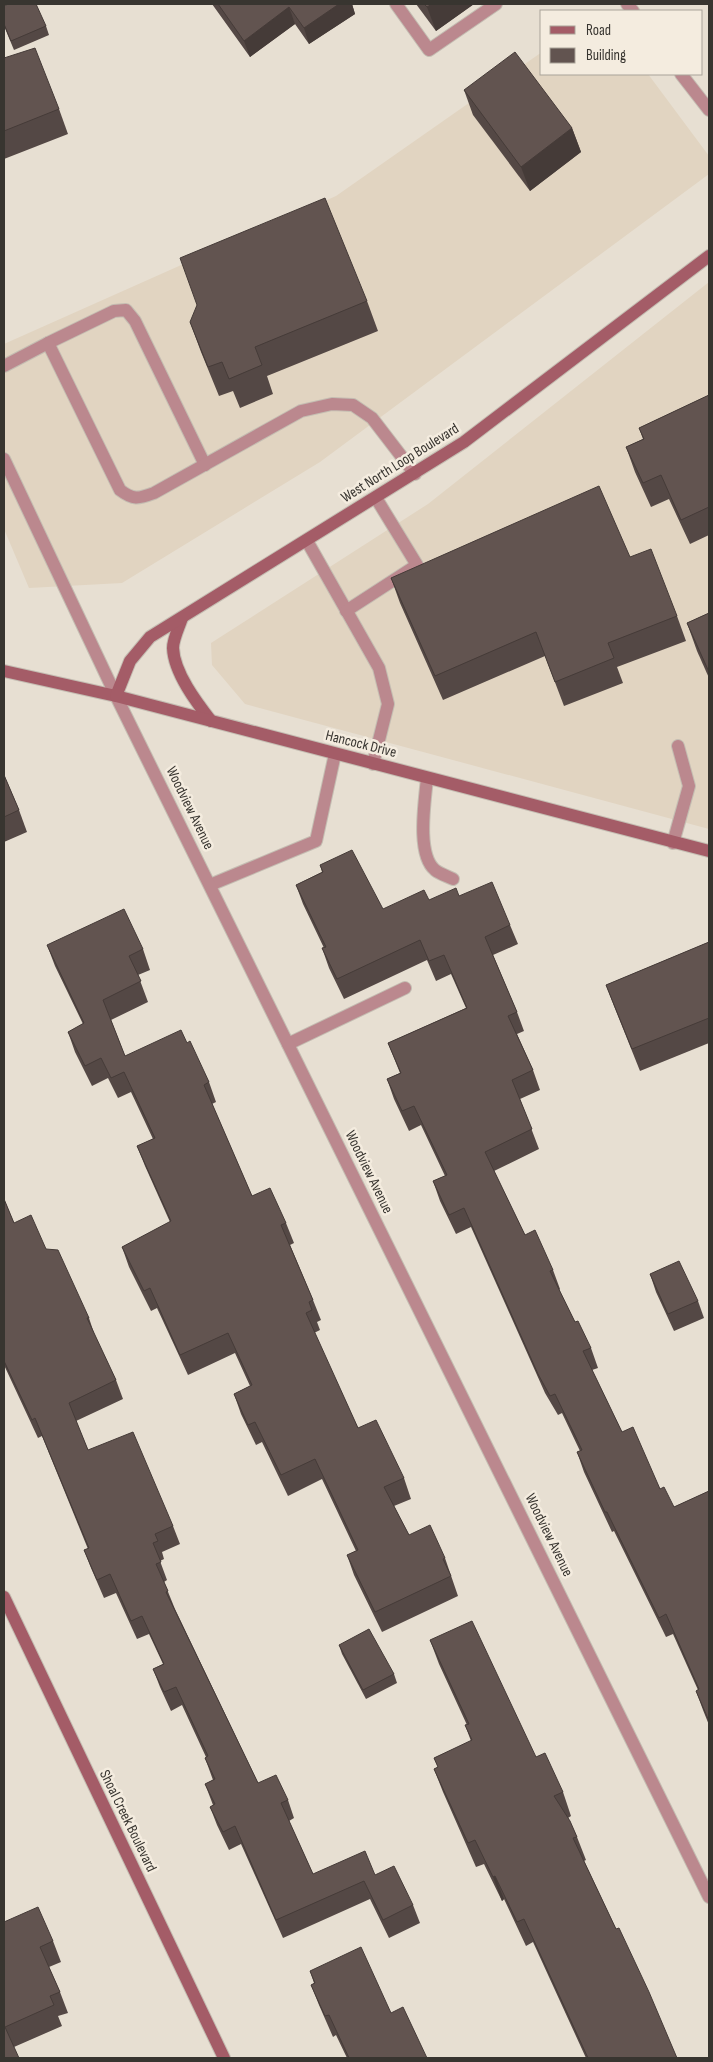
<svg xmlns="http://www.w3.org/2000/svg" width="713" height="2062" viewBox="0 0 713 2062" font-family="'Sofia Sans Condensed',sans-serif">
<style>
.built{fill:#e1d4c1}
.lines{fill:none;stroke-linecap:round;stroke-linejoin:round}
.lane-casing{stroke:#c4bdb2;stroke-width:14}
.street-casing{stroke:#c4bdb2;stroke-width:14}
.secondary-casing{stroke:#c4bdb2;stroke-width:14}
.lane{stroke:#bb888e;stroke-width:12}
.street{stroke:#bb888e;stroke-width:12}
.secondary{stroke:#a45c67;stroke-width:12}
.wall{fill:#544845}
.shaded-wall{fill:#453b38}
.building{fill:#625450;stroke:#453b38}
.labels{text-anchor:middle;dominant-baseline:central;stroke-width:5;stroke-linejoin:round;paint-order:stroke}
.street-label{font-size:15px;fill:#383530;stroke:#f4ecdf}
</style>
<rect width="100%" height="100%" fill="#e7dfd2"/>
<!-- built -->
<g class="built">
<polygon points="542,52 542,74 648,74 709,156 709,174 320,462 122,583 29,588 4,529 4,344 336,196"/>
<polygon points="709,282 709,829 245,704 212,665 211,643 428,504"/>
</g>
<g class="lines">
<defs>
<g id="lane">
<polyline points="396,4 429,50 496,4"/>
<polyline points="627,4 633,11"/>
<polyline points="681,74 709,110"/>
<polyline points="48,343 114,311 126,310 135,321 205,465"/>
<path d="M 4,366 L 48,343 L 120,490 C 133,500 138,499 154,493 L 301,411 L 332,404 L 353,405 L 372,418 L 415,474"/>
<polyline points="307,541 379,668 388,704 373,764"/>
<polyline points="346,611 417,565 376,498"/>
<path d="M 427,778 C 425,801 416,854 435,870 C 440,874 447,876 453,879"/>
<polyline points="673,843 689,786 678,746"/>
<polyline points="210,885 316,841 335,754"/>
<polyline points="288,1044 405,988"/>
</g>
<polyline id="street" points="4,459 116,696 709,1897"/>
<g id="secondary">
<path d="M 182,618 C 179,627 173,639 173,648 C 174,673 197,703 211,721"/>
<polyline points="4,671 116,696 709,851"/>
<polyline points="116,696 130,661 150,637 464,442 709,256"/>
<polyline points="4,1597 224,2058"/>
</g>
</defs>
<!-- lane casing -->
<use href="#lane" class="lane-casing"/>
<!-- street casing -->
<use href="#street" class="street-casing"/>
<!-- secondary casing -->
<use href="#secondary" class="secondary-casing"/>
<!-- lane -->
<use href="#lane" class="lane"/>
<!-- street -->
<use href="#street" class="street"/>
<!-- secondary -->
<use href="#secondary" class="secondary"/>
</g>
<!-- wall -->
<g class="wall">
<polygon points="212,4 352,4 355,14 309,44 295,24 250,57"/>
<polygon points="416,4 474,4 436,31"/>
<polygon points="4,6 46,26 49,35 14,50 4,26"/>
<polygon points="4,58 59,109 68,134 4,159"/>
<polygon points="464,90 572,128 581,152 530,191 473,115"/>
<polygon points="367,301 378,331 267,376 273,394 240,408 233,391 219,396 201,352 190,322"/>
<polygon points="709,395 709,535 690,544 669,499 651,507 635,472 626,447 643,439 639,428"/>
<polygon points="630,557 677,616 686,641 617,667 623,683 564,706 545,656 443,700 400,603 391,578"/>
<polygon points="709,613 709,678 697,651 687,623"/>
<polygon points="4,775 19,810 27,832 4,842"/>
<polygon points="320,865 383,909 429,900 459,896 510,925 518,944 493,955 517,1012 524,1031 517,1034 533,1070 540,1090 520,1099 539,1149 494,1171 525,1235 553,1270 560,1289 559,1290 575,1322 591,1348 598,1368 592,1370 622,1432 660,1489 674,1507 709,1491 709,1725 703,1710 696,1691 698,1690 673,1634 666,1637 614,1531 612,1532 584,1472 577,1452 580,1451 562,1413 558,1415 545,1393 471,1227 456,1234 440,1201 433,1181 445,1176 421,1125 409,1131 394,1099 387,1079 400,1073 388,1043 466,1008 451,974 436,981 427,960 344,999 329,968 322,948 324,948 303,904 296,885 322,872"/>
<polygon points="709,942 709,1043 640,1071 614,1006 606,985"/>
<polygon points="47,945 143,949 150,970 138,975 148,1002 111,1020 125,1056 187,1043 209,1082 216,1102 212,1104 252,1196 286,1223 294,1243 290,1245 313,1300 321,1320 317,1322 320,1330 314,1333 358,1428 404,1478 411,1499 394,1506 409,1535 445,1558 458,1596 382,1632 354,1575 347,1555 356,1551 322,1479 288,1496 262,1442 256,1445 241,1414 234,1394 250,1386 235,1353 188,1375 157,1308 151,1311 129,1267 122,1247 170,1222 145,1166 137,1146 153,1139 131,1092 118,1098 108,1078 92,1086 75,1052 68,1032 83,1024 55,966"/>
<polygon points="4,1199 14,1223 46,1249 89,1318 95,1336 116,1380 123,1399 76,1421 88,1450 173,1526 180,1544 162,1552 164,1559 160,1561 167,1580 164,1582 175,1609 258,1783 288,1800 294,1818 289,1821 313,1874 375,1875 413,1905 420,1923 389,1938 370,1899 283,1938 241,1844 229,1850 217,1825 210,1807 213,1805 205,1784 213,1780 205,1758 206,1757 182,1705 171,1711 160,1687 153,1669 163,1664 149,1634 137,1639 116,1593 104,1598 91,1568 84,1550 88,1549 42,1436 38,1438 4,1365"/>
<polygon points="650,1274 698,1301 704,1318 674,1331 656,1292"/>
<polygon points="430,1640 536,1757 563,1792 571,1816 568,1818 577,1837 586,1860 584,1861 677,2058 586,2058 533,1942 526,1946 504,1899 502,1901 484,1864 476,1867 443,1792 434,1769 438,1767 434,1758 471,1741 465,1725 467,1725 439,1664"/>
<polygon points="339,1645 394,1674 397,1683 366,1699 342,1654"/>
<polygon points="4,1922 53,1941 61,1962 49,1967 60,1992 68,2013 58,2016 62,2026 14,2047 4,2058"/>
<polygon points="310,1971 391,2013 427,2058 347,2058 336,2035 333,2037 319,2005 311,1985 314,1983"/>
</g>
<!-- shaded-wall -->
<g class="shaded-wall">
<polygon points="339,4 352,4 355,14 309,44 304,28"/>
<polygon points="432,4 474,4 436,31 427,7"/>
<polygon points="289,7 295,24 250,57 244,41"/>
<polygon points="572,128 581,152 530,191 521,167"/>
<polygon points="495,1876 504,1899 502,1901 493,1877"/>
</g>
<!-- building -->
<g class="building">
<polygon points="8,4 36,4 46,26 11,41 4,24 4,6"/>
<polygon points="218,4 339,4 304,28 289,7 244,41"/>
<polygon points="424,4 432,4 427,7"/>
<polygon points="35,48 59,109 4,131 4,58"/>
<polygon points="515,52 572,128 521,167 464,90"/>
<polygon points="325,198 367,301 255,347 262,365 229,379 222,362 208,367 190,322 197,305 180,258"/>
<polygon points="709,395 709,507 681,520 661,475 643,483 626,447 644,439 639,428"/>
<polygon points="599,486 630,557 651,549 677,616 608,643 614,658 555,682 536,632 435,676 391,578"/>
<polygon points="709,613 709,672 687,623"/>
<polygon points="4,775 19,810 4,817"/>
<polygon points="352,850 383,909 424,890 429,900 456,888 459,896 492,882 510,925 485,937 517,1012 508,1016 533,1070 512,1080 532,1129 485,1152 525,1235 535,1230 553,1270 550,1271 575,1322 578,1321 591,1348 583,1351 622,1432 633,1427 660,1489 664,1487 674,1507 709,1491 709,1721 696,1691 699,1689 666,1614 659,1618 607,1512 605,1512 577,1452 582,1450 555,1394 550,1396 538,1374 464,1208 449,1215 433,1181 447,1175 414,1106 402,1111 387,1079 401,1073 388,1043 467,1008 444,955 429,961 420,940 337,979 322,948 326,947 296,885 323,872 320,865"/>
<polygon points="124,909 143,949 129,956 141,981 103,1000 125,1056 181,1030 187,1043 190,1041 209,1082 204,1085 252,1196 270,1188 286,1223 281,1225 313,1300 309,1302 312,1310 306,1313 358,1428 376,1420 404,1478 384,1487 409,1535 430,1525 445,1558 443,1559 451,1576 375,1612 347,1555 358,1550 315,1459 281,1475 255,1422 248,1425 234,1394 252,1385 228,1333 180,1355 150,1288 144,1291 122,1247 171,1221 137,1146 155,1138 124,1072 111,1078 101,1058 85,1066 68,1032 84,1023 47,945"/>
<polygon points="709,942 709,1018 632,1049 606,985"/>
<polygon points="4,1199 14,1223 31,1215 46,1249 58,1250 89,1318 87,1318 116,1380 69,1403 88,1450 133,1432 173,1526 155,1534 158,1541 153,1543 161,1562 156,1564 168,1591 166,1592 258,1783 276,1775 288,1800 281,1803 313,1874 365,1851 375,1875 394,1866 413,1905 383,1920 364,1881 276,1920 235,1826 223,1832 210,1807 215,1804 205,1784 215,1779 205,1758 208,1756 176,1687 164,1692 153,1669 164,1664 142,1616 131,1621 110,1574 97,1580 84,1550 89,1548 35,1418 32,1420 4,1361"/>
<polygon points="679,1261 698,1301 668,1314 650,1274"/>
<polygon points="472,1621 536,1757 545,1753 563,1792 554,1796 570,1821 577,1837 573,1838 616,1929 619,1928 649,1992 677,2058 588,2058 524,1919 517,1922 495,1876 493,1877 475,1840 468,1843 434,1769 438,1767 434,1758 472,1740 465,1725 469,1724 430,1640"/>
<polygon points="369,1629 394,1674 363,1690 339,1645"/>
<polygon points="38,1907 53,1941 40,1947 60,1992 50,1996 54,2005 5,2027 19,2058 4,2058 4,1922"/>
<polygon points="361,1947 391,2013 403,2007 427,2058 349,2058 329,2015 325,2016 311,1985 315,1983 310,1971"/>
</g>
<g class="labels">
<!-- street labels -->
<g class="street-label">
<text transform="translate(400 463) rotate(-32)">West North Loop Boulevard</text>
<text transform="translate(361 744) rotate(14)">Hancock Drive</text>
<text transform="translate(190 808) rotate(64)">Woodview Avenue</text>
<text transform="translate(369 1172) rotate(64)">Woodview Avenue</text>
<text transform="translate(549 1535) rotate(64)">Woodview Avenue</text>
<text transform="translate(128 1821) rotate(64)">Shoal Creek Boulevard</text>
</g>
</g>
<!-- border -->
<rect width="713" height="2062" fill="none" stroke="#383530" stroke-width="10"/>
<!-- legend -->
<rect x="540" y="10" width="162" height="65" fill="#f4ecdf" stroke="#a9a399"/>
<rect x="550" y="26" width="25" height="8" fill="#a45c67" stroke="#a9a399"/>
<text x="586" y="35" font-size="15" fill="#383530">Road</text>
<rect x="550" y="48" width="25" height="15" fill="#625450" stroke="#a9a399"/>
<text x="586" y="60" font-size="15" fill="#383530">Building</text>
</svg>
